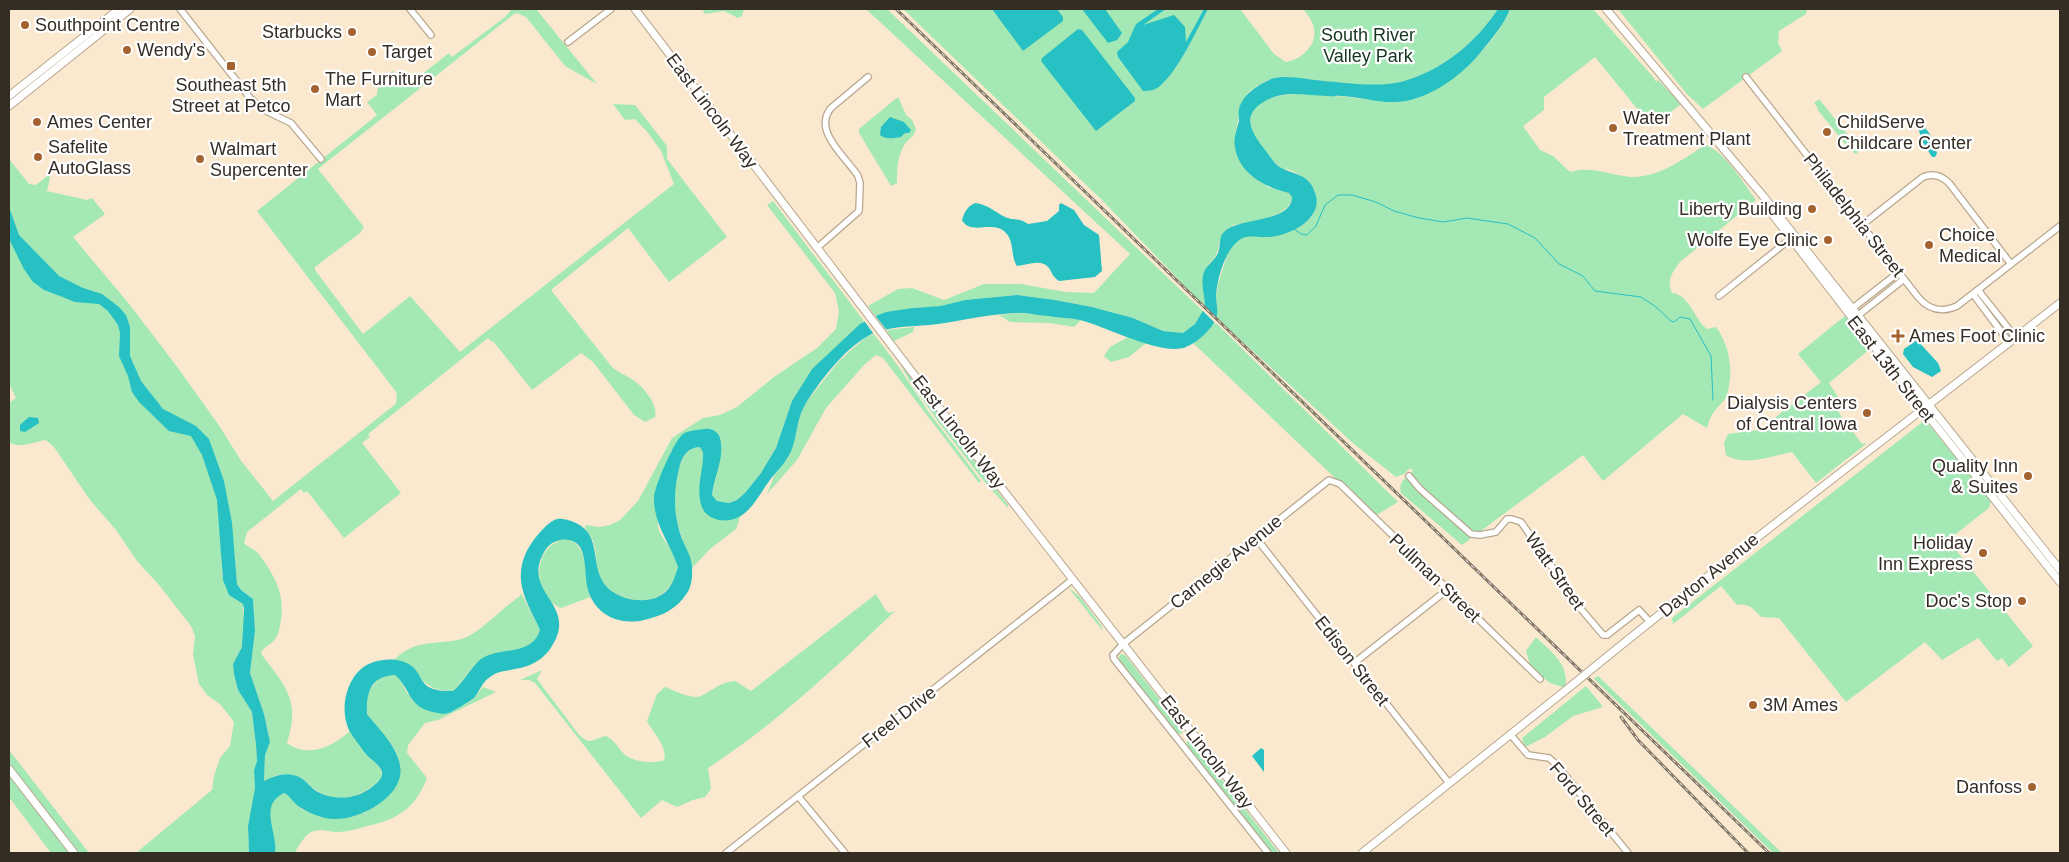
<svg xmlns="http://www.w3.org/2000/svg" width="2069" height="862" viewBox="0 0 2069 862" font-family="Helvetica,sans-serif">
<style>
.green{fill:#a4e8b6}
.water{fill:#27c0c3}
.pier{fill:#fae9ce}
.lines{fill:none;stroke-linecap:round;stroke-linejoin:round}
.stream{stroke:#27c0c3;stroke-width:1}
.minor-casing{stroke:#b8a78e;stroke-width:8}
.major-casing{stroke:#b8a78e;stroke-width:9}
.minor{stroke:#fff;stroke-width:5.5}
.major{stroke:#fff;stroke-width:7}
.rail-casing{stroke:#847968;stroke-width:3}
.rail{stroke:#fff;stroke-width:1;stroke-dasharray:4;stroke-linecap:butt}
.major-bridge-casing{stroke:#b8a78e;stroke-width:9;stroke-linecap:butt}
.major-bridge{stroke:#fff;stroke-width:7}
.poi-dot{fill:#a4622f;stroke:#fff;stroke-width:2}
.labels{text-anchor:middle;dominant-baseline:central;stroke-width:4.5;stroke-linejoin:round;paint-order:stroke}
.poi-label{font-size:18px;fill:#342d23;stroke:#fff;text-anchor:start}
.park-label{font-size:18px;fill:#143720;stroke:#fff}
.street-label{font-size:18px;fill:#342d23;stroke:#fff}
</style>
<rect width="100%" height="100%" fill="#fae9ce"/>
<!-- green -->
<g class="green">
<path d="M 512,9 L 536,9 L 597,84 L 565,66 L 526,17 L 517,13 L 514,14 L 318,169 L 364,227 L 360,233 L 315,267 L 315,270 L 363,334 L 410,296 L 460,352 L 674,184 L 661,151 L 649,134 L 635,119 L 625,120 L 613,104 L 635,105 L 667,146 L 667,159 L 727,237 L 669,282 L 628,228 L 551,290 L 612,367 C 618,372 623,374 630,378 C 641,384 659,404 655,417 L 645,422 L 634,415 L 593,362 L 581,353 L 532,390 L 493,341 L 492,342 L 488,338 L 368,434 L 370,437 L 362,443 L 401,493 L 344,538 L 307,491 L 304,493 L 301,489 L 247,532 L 244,543 C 248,548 255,549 259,554 C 274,575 285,593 281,619 C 280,626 279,633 276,638 C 272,644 265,646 261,652 L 262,655 C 287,688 300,700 287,743 C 308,759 334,746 350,731 C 355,739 360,747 365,754 C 371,760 378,763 381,771 C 383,777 380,779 376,783 C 361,798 337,802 319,792 C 311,788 306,779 297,776 C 285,772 275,775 264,781 L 265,755 L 270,742 L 264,714 L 250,673 L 255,631 L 253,599 L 241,590 L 237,584 L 233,538 L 221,547 L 222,575 L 234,598 L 243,604 L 244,639 L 242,647 L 233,664 L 234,674 L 238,690 L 252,712 L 256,745 L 257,761 L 254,770 L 255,788 L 248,826 L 249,853 L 136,853 L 212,790 L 214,776 L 220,758 L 230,746 L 234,722 L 220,704 L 207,695 L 199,684 L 193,655 L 195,636 L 191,626 L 159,585 L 137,561 L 116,530 L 90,500 L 54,447 L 46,440 C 35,442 18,449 9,442 L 9,403 L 16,398 L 9,383 L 9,159 L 29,184 L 36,185 L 51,173 L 47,191 L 87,200 L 92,198 L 105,214 L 73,237 L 130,305 L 178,368 L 218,424 L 242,462 L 273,501 L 393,406 L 396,403 L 397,393 L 257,211 L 377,115 L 367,102 L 377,95 C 378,81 383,78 394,70 L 393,77 L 399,85 L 411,83 L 449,53 L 452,57 L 505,17 Z"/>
<polygon points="702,9 744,9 742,16 738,18 724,11 705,14"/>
<polygon points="866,9 887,9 1188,297 1203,311 1195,324 1183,333 1163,331 1133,318 1092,307 1055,300 1017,295 965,300 946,306 913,308 875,316 868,306 898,289 912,288 944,300 984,284 1021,284 1066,292 1094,293 1130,254"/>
<path d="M 903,9 L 1240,9 L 1274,54 L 1286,62 C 1304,59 1321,41 1312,22 C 1310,17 1306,13 1303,9 L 1498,9 C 1476,42 1443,70 1404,81 C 1376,89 1341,83 1313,80 C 1300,79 1287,76 1275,78 C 1267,79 1254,87 1248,93 C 1238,105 1239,121 1235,135 L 1268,187 L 1289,193 L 1292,197 C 1292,216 1249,223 1233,225 L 1219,242 C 1219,259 1207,261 1204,274 C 1202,285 1205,296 1205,307 L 1102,200 Z"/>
<path d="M 1510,9 L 1593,9 L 1654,78 L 1656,82 L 1658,80 L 1681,104 L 1652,127 L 1595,57 L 1544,97 L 1544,110 L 1523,126 L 1540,150 L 1553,156 L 1570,172 C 1592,165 1613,177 1635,177 C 1661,176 1685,158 1705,145 C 1723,149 1745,185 1756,200 L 1680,262 C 1673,271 1666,281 1672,293 C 1690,295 1694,319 1707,329 L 1716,327 C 1730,346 1734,372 1727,395 C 1724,403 1714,409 1711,417 C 1709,420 1708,424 1707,428 L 1683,414 L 1603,481 L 1583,455 L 1462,545 L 1401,493 C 1398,481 1406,478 1413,471 L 1410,468 L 1404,474 L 1396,477 L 1354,444 L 1217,318 L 1216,296 L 1218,284 L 1227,255 L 1234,244 L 1244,236 L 1288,233 L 1302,225 L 1313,215 C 1314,209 1317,199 1315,193 C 1312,183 1299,173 1290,170 C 1288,169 1285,169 1283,169 C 1275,165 1256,143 1253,135 C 1251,130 1250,122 1251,116 C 1260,74 1375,106 1405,101 C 1443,95 1497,44 1510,9 Z"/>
<polygon points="1618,9 1807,9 1806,14 1779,31 1778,43 1782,51 1703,109 1686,93"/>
<path d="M 898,97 L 906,115 L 912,120 L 916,129 C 914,137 909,138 905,144 C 897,156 897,169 897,183 L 891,186 L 859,133 L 859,129 Z"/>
<polygon points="1819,99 1860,150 1856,154 1853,152 1853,148 1850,150 1817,109 1818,108 1814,103"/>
<path d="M 773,201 L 864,321 L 812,369 L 792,401 L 776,448 L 761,473 L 745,493 L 737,500 L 729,503 L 717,501 L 712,495 L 718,469 L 720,437 L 671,451 C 668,462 656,517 658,526 C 660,540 678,552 678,567 C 678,572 675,577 673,581 C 658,609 620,604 603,582 C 594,570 598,554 593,541 C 591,537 587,532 585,528 L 586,525 L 599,527 L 610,525 L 620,520 L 638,501 L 672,438 L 703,418 L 720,415 L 737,407 L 774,377 L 817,348 L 836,329 L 839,311 L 835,293 L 767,205 Z"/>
<polygon points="1022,313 1081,320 1074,327 1050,323 1010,322 999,315"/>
<path d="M 1846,315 L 1871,348 L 1829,383 L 1837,395 L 1839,413 L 1862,444 L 1865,443 L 1866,444 L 1816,483 L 1792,452 C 1771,456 1745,467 1726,455 L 1724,443 L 1728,434 L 1759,430 L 1821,382 L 1798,354 Z"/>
<polygon points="1215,322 1398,502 1375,516 1193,343"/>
<polygon points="914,327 913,332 894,341 886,330"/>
<polygon points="874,334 898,366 930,414 981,481 979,483 883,358 876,355 864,365 826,408 797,460 767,494 775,474 788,458 804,405 839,361 866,337"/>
<polygon points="1128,337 1146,343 1129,357 1111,362 1104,356 1110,347"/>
<polygon points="899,362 1008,505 1008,508 983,480 937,420 912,385"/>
<path d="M 1925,420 L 1991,500 L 1989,508 L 1948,540 L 2033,646 L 2009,667 L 2002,658 L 1997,661 L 1978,638 L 1942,660 L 1925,642 L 1846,702 L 1779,618 L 1761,617 C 1754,609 1748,603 1737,605 L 1721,586 L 1673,624 L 1672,618 Z"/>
<path d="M 694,447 L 701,447 C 707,458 702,471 700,483 L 730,520 L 740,517 L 736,529 L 710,549 L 692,568 C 691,557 685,549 682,538 C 674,516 673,496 678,473 C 681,461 684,453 694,447 Z"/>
<path d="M 569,539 C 589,548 585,578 590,597 L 561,608 C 530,595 532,541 569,539 Z"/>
<polygon points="1068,587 1079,596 1101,625 1103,631"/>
<path d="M 521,593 L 540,630 C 532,655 502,648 482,659 C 472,664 463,682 453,691 C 415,691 423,666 394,660 C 417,636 441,647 467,637 C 481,631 505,606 520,596 Z"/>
<path d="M 876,594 L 886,611 L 889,613 L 895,611 C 836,667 776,724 708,768 L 711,789 L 705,797 L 693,800 L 677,807 L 662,800 L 641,818 L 535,683 L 529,680 L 520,680 L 542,670 L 537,679 L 579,735 C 592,746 591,739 606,736 C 615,740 618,748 625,755 C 634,762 654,764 664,760 C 668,747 653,733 647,721 L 657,694 L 665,687 C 675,691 687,697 697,697 C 709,695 717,682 735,681 L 751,691 Z"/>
<path d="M 1536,637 C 1551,652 1567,662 1566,684 L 1563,687 L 1550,683 L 1531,668 L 1526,651 Z"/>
<polygon points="1121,654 1125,655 1182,728 1183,731 1182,734 1176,733 1119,661 1119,656"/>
<path d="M 385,675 L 395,675 L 400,680 L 407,693 L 448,714 L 472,700 L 483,687 L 496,692 L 438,720 L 425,723 L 408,745 L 407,753 L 427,778 C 415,809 398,819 367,826 C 357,829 347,832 337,832 C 329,832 322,828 314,831 C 304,834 300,845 294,853 L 275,853 C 277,833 258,805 283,793 L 290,796 L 295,804 L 303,810 L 315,814 L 364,813 L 386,798 L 401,767 C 398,758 396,749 390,742 C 383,733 373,725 368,715 C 361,699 372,683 385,675 Z"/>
<polygon points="1598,676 1782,853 1773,853 1594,679"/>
<polygon points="1586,686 1603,707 1573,716 1545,737 1525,747 1522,738"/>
<polygon points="1187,741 1191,741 1195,745 1279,853 1271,853 1186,747"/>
<polygon points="9,750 89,853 78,853 9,763"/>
<polygon points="9,776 69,853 51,853 9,797"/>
</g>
<!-- water -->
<g class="water">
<polygon points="992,9 1057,9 1063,17 1063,21 1023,51"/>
<polygon points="1082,9 1105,9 1122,33 1117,40 1108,43"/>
<path d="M 1158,9 L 1166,9 L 1143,25 L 1174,15 L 1185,27 L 1186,42 L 1204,9 L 1208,9 C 1196,31 1179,69 1161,85 C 1156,90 1150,91 1143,91 L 1118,57 L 1117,52 L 1128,42 L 1136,24 Z"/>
<path d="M 1498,9 L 1510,9 C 1504,25 1492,38 1481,52 C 1463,74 1435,95 1406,101 C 1385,105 1362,97 1341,96 C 1334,95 1335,97 1328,96 C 1304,96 1281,88 1259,105 C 1241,119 1255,137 1265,150 C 1269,155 1272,160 1277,165 C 1291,176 1310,171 1316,196 C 1322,220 1288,237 1267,237 C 1256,238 1246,233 1237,242 C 1224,253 1217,280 1216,296 C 1216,302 1218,309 1217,315 C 1215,327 1197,343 1186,347 C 1163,357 1105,326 1080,320 C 1070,318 1059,318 1048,316 C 1039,316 1031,313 1022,313 C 994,313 966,320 938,324 C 916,327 887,325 868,336 C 843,350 821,380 806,403 C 798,416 797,432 793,446 C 788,462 776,471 767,484 C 755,501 745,524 719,520 C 710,518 703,513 701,504 C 696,486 704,469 703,452 L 700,447 C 689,447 683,455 680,465 C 673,491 673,514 682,539 C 685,546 689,553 691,560 C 693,570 693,584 687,593 C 677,609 662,616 644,620 C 618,626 593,614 587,586 C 585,574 586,560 581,549 C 574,535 554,538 546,549 C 520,589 570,601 557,636 C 549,656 535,666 515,669 C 506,671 497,671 490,677 C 482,682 480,691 474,698 C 472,700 452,712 449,713 C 446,714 441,714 438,713 C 408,709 412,690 395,675 C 371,676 366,692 367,714 C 379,730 396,744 400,765 C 407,797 353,825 325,818 C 317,816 305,811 298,806 C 292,801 290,796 284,793 C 258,805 278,833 275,853 L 249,853 L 248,826 L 255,788 L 254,770 L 257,761 L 256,745 L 252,712 L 238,690 L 234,674 L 233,664 L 242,647 L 244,609 L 243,604 L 229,595 L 223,580 L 217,500 L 202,455 L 191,436 L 169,431 L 139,402 L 132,392 L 128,376 L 119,356 L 120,333 L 118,325 L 108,311 L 99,304 L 75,302 L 60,296 L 44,290 L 33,282 L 24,269 L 9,239 L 9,207 L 19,235 L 59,276 L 83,288 L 102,294 L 119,307 L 126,315 L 130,327 L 130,356 L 141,381 L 163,409 L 196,426 L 209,439 L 224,481 L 232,523 L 237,584 L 241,590 L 253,599 L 255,631 L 250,673 L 264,714 L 270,742 L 265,755 L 264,781 C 275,776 284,772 297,776 C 306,779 310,788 318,792 C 335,801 357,799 372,787 C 377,783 383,778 382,772 C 379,763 369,759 364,752 C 359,745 353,737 349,730 C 340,711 345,683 361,669 C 373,658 401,655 414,668 C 419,673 421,681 427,686 C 435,691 444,691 453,691 C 464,682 470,668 481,659 C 500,646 531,657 540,630 C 533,614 523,599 521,581 C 519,559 530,542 545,527 C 548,524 553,520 557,519 C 563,518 571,521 576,523 C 604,536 588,569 608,588 C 621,600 645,605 661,595 C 671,590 675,577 678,567 C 670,543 654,525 654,499 C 653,489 675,439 683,434 C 689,430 698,430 705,429 C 712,428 718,432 720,438 C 725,457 714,477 712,495 L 717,501 L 729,503 L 737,500 L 745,493 L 761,473 L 776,448 L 792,401 L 812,369 L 860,324 L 873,317 L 886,312 L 913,308 L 941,306 L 965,300 L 1017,295 L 1055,300 L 1092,307 L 1133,318 L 1163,331 L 1183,333 L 1195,324 L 1205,307 C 1205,296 1200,283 1204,272 C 1207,265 1215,260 1218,253 C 1221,246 1218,238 1224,232 C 1238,217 1292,223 1292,197 L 1289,193 C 1265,187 1239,174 1235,147 C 1233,138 1237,129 1239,121 C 1239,117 1238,113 1239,109 C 1243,94 1258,85 1271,79 C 1286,74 1309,80 1324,81 C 1349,83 1379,88 1404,81 C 1443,70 1476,42 1498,9 Z"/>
<polygon points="1078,29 1082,30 1135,98 1135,101 1096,131 1041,61 1042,58"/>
<path d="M 890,117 L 904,122 L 911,130 L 909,133 L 905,133 L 901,137 C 894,138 886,140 880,135 L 881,127 Z"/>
<path d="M 1917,124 C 1928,125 1935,143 1937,153 L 1935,157 L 1932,157 L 1922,141 Z"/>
<path d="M 975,203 C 987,204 995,212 1005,217 C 1014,221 1018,217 1028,224 L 1047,221 L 1059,211 L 1059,205 L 1061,203 L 1074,210 L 1084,225 L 1099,235 L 1102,271 L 1095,277 L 1059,281 C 1053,277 1052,273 1049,268 C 1041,258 1027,265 1017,266 C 1010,256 1015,241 1005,232 C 992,220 971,236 962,220 C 965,211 967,207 975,203 Z"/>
<polygon points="1917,340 1938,363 1941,371 1932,377 1913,367 1903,354 1904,349"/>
<polygon points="29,417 38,418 39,423 25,432 20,431 20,425"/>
<polygon points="1261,748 1264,750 1264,772 1252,756"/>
</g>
<!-- pier -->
<g class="pier">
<polygon points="1203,304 1219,320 1216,324 1201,309"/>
<polygon points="874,314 888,332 875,336 863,319"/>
</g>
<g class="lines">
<!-- stream -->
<polyline class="stream" points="1294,229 1301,234 1307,235 1316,226 1325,205 1338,195 1352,195 1376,202 1394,211 1419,218 1443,222 1467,218 1508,224 1535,238 1559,264 1583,276 1595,291 1641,297 1656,307 1671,321 1674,322 1680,317 1690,319 1711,356 1713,400"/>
<defs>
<g id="minor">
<polyline points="180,9 250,98 264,110 291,123 321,159"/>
<polyline points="410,9 431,35"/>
<polyline points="568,42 611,9"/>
<path d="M 1746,77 L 1918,297 C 1929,310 1941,313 1957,306 L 2060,226"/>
<path d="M 1862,225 L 1923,177 C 1933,173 1941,175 1949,183 L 2011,264"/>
<path d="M 817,248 L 859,211 L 860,183 L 858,176 C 846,157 812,131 831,108 L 868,77"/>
<polyline points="1978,290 2016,338"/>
<polyline points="1973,294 2009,342"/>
<polyline points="1719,296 1794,236"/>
<polyline points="1849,311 1899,272"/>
<polyline points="1856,317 1904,279"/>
<polyline points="1409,476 1420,489 1471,534 1480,535 1496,532 1507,519 1512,519 1521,522 1581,609 1603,635 1607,635 1639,610 1650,622"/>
<polyline points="1256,538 1449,783"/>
<polyline points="1354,663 1447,590"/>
<polyline points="1510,734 1528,755 1549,758 1556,764 1628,853"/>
<polyline points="798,796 845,853"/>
<polyline points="726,853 1072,580"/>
<polyline points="1268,853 1114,659 1113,655 1123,644 1329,480 1340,484 1540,679"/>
</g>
<g id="major">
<polyline points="635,9 947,418 1286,853"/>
<polyline points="1606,9 1764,197 2060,570"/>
<polyline points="9,96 119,9"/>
<polyline points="9,106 130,9"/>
<polyline points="1766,206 1917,402 2060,582"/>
<path d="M 1598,664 C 1749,541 1906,423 2060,303"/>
<polyline points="9,769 74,853"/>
<polyline points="1362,853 1566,690"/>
</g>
</defs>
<!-- minor casing -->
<use href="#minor" class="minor-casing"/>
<!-- major casing -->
<use href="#major" class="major-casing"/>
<!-- minor -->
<use href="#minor" class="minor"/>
<!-- major -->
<use href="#major" class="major"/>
<defs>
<g id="rail">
<polyline points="896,9 1769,853"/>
<polyline points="1621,717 1638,740 1748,853"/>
</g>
</defs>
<!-- rail casing -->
<use href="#rail" class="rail-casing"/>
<!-- rail -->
<use href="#rail" class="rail"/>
<defs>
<polyline id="major-bridge" points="1566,690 1598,664"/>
</defs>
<!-- major-bridge casing -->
<use href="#major-bridge" class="major-bridge-casing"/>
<!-- major-bridge -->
<use href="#major-bridge" class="major-bridge"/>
</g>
<!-- markers -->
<g class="poi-dot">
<circle cx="25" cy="25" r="5"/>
<circle cx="352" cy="32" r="5"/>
<circle cx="127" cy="50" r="5"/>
<circle cx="372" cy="52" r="5"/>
<rect x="226" y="61" width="10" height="10" rx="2.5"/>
<circle cx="315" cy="89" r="5"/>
<circle cx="37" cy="122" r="5"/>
<circle cx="1613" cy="128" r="5"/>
<circle cx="1827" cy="132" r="5"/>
<circle cx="38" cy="157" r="5"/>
<circle cx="200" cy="159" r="5"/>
<circle cx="1812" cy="209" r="5"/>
<circle cx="1828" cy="240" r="5"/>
<circle cx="1929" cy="245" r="5"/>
<path d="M1895.5 328.5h5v5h5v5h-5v5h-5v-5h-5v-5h5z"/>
<circle cx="1867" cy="413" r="5"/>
<circle cx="2028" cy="476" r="5"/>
<circle cx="1983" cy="553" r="5"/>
<circle cx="2022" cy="601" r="5"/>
<circle cx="1753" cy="705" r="5"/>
<circle cx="2032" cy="787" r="5"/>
</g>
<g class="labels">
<!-- poi labels -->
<g class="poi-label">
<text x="35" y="25">Southpoint Centre</text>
<text x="342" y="32" text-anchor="end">Starbucks</text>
<text x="137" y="50">Wendy's</text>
<text x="382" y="52">Target</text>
<text x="325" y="79">The Furniture<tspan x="325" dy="21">Mart</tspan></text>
<text x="231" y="85" text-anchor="middle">Southeast 5th<tspan x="231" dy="21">Street at Petco</tspan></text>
<text x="1623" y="118">Water<tspan x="1623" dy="21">Treatment Plant</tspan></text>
<text x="47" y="122">Ames Center</text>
<text x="1837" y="122">ChildServe<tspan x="1837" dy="21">Childcare Center</tspan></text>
<text x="48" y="147">Safelite<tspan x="48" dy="21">AutoGlass</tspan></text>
<text x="210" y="149">Walmart<tspan x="210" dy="21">Supercenter</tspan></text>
<text x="1802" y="209" text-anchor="end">Liberty Building</text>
<text x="1939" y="235">Choice<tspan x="1939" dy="21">Medical</tspan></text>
<text x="1818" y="240" text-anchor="end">Wolfe Eye Clinic</text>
<text x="1909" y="336">Ames Foot Clinic</text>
<text x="1857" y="403" text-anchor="end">Dialysis Centers<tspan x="1857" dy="21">of Central Iowa</tspan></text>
<text x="2018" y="466" text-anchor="end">Quality Inn<tspan x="2018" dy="21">&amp; Suites</tspan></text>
<text x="1973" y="543" text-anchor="end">Holiday<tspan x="1973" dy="21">Inn Express</tspan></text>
<text x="2012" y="601" text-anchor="end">Doc's Stop</text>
<text x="1763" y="705">3M Ames</text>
<text x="2022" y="787" text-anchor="end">Danfoss</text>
</g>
<!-- park labels -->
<g class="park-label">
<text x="1368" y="35">South River<tspan x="1368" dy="21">Valley Park</tspan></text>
</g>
<!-- street labels -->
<g class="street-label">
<text transform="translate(712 111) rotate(53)">East Lincoln Way</text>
<text transform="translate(1854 215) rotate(52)">Philadelphia Street</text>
<text transform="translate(1891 369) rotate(52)">East 13th Street</text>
<text transform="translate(959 432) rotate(52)">East Lincoln Way</text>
<text transform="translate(1226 562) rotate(-39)">Carnegie Avenue</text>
<text transform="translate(1555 571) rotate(55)">Watt Street</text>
<text transform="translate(1709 575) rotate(-39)">Dayton Avenue</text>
<text transform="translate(1435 578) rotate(44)">Pullman Street</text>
<text transform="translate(1352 661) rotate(52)">Edison Street</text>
<text transform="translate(899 717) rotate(-38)">Freel Drive</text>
<text transform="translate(1207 752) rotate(52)">East Lincoln Way</text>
<text transform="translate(1582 799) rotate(50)">Ford Street</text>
</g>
</g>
<!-- border -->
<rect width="2069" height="862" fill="none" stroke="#342d23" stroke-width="20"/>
</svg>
